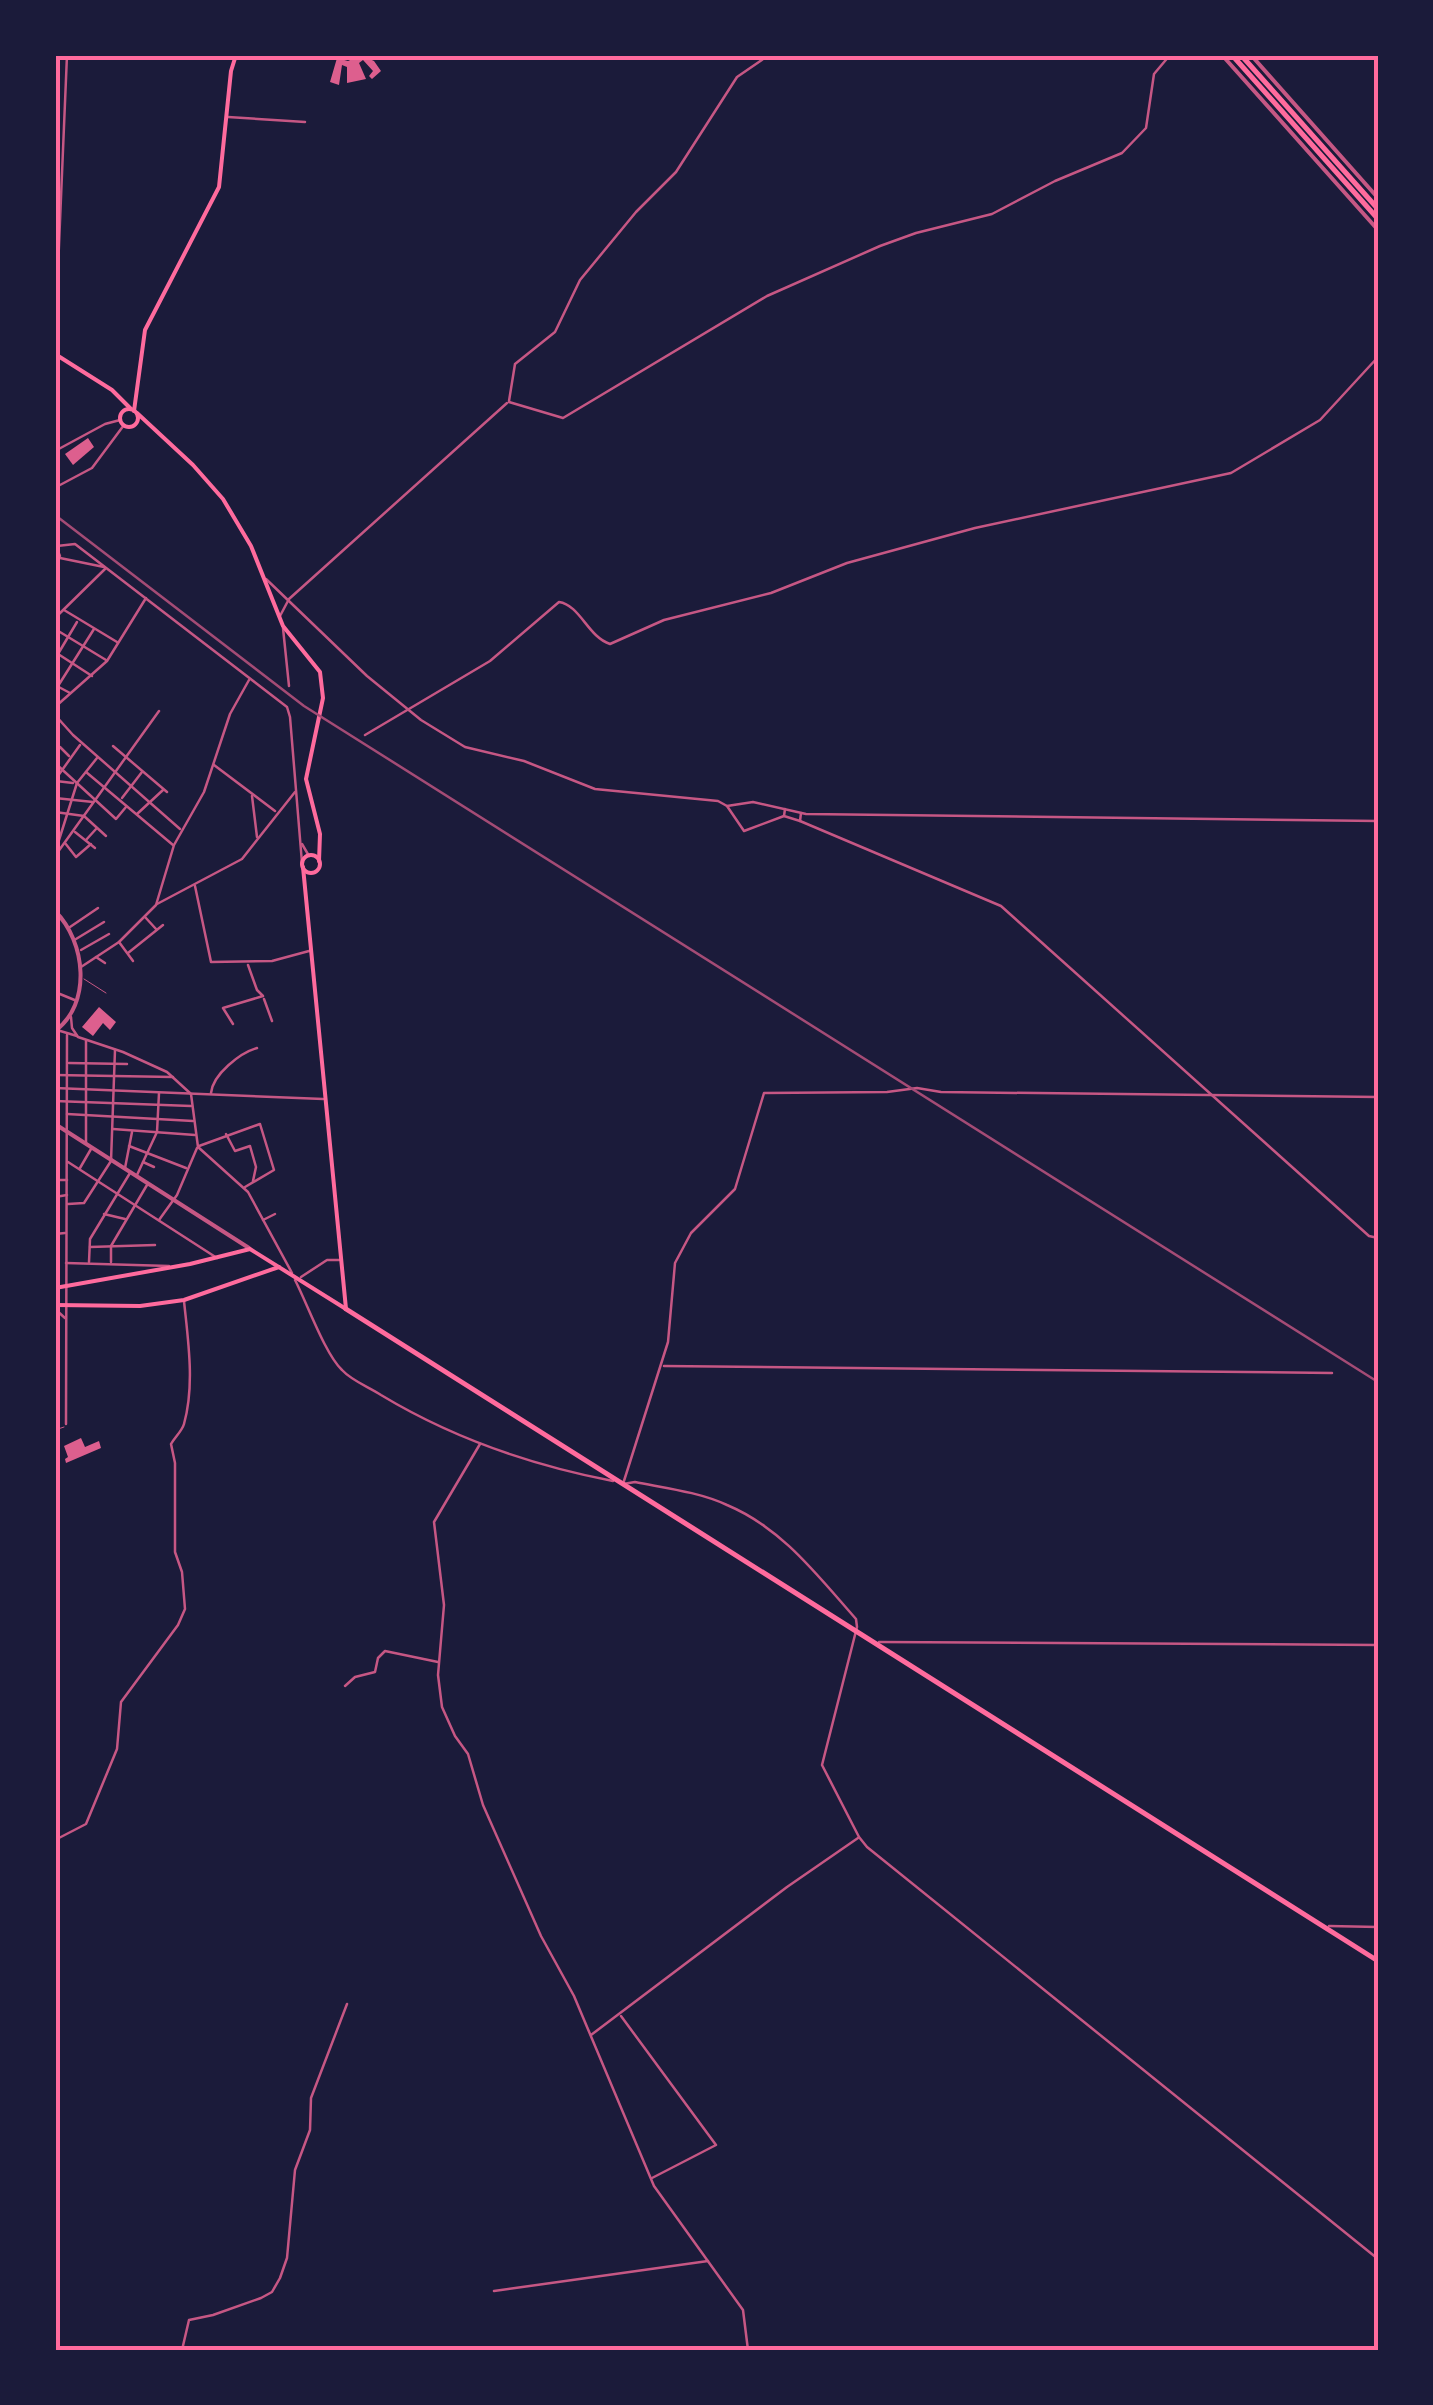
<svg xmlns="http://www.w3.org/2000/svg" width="1433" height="2405" viewBox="0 0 1433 2405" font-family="Arial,sans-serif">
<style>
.building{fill:#dd5f8e}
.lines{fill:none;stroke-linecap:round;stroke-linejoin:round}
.service{stroke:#c65784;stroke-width:1}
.minor{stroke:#c65784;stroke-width:2.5}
.tertiary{stroke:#c65784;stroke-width:4}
.secondary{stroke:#ff6b9d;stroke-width:4}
.primary{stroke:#ff6b9d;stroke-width:5}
.trunk{stroke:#ff6b9d;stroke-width:5}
.rail{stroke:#a44b75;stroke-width:2.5}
.neatline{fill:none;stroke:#ff6b9d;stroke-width:4}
</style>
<rect width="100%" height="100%" fill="#1b1b3a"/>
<!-- building -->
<g class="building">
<polygon points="361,55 374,61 381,71 372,79 369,76 373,71 363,60 359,63 366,79 347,83 347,67 342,65 339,85 330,82 337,58 348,61"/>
<polygon points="88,438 94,447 73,465 65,454"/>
<polygon points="99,1007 116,1022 110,1030 103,1023 93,1036 82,1027"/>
<polygon points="81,1438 85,1447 99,1441 101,1448 66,1463 65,1459 68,1457 64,1446"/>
</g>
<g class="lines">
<!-- service -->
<g class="service">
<polyline points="84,979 106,993"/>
<polyline points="55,1430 64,1427"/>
<polyline points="55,1443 55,1447"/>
</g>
<!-- minor -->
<g class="minor">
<polyline points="228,117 305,122"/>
<polyline points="55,340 67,55"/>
<polyline points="509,401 515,364 555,332 580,280 636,212 676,172 737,77 769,55"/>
<polyline points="509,402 563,418 767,296 880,246 916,233 992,214 1055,181 1122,153 1146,128 1154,74 1170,55"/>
<polyline points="55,451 105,424 120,420"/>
<polyline points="60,485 92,468 124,425"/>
<polyline points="55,544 60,556 55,568"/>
<polyline points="57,546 75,544 287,707 290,717 302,863"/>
<polyline points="60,558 104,567"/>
<polyline points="266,579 367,676 421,720 465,747 524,761 595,789 718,801 727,806 744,831 784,816"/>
<polyline points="64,610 117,642"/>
<polyline points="280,616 289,599 507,403"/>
<polyline points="55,618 105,569"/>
<polyline points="283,628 289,686"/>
<polyline points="55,629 106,660"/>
<polyline points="55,652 92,676"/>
<polyline points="55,659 77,622"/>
<polyline points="55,685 70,693"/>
<polyline points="58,686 94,629"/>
<polyline points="55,707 107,661 146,598"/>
<polyline points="55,715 73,735 180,829"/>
<path d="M 365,735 L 490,661 L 559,602 C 580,605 588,637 610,644 L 664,620 L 771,593 L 847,563 L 975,528 L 1231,473 L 1320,420 L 1378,357"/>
<polyline points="113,746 167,792"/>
<polyline points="55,752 60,747 69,756"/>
<polyline points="55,763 116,819 126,807"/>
<polyline points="214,765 275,811"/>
<polyline points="86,772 173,845"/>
<polyline points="55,780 80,745"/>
<polyline points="56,781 73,783"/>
<polyline points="252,796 257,837"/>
<polyline points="55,798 93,802"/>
<polyline points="122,798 142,772"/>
<polyline points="727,806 753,802 806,814 1378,821"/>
<polyline points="785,809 784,816 800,821 801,813"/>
<polyline points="55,812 84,816 106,836"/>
<polyline points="137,814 163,790"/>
<polyline points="800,821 1001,906 1369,1236 1378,1238"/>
<polyline points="75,832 95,848"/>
<polyline points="59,840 77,783 97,758"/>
<polyline points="86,840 96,829"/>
<polyline points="65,843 76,857 91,844"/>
<polyline points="302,844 309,856"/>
<polyline points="55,856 159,711"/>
<polyline points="55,886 55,885"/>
<polyline points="195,886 211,962 272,961 309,951"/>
<polyline points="157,904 242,859 295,792"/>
<polyline points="145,917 156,929"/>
<polyline points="70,927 98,908"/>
<polyline points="76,939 104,922"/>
<polyline points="55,942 57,952"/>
<polyline points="119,942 133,961"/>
<polyline points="81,950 109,934"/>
<polyline points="128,953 163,925"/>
<polyline points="96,957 105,963"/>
<polyline points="55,963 56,960"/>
<polyline points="81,967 119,942 156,905 174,845 204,792 230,714 249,680"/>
<polyline points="55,992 77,1001"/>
<polyline points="264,999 272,1021"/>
<polyline points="71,1017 72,1028 78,1037 123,1052 167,1072 191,1094 198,1147 248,1192 292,1273"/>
<polyline points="233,1024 223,1008 263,996 257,990 248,965"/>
<polyline points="57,1030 77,1036"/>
<polyline points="86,1041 86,1143"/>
<polyline points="69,1063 127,1064"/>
<polyline points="55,1075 173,1077"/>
<polyline points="55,1088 323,1099"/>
<path d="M 211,1093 C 213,1074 240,1053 257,1048"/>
<path d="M 1378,1097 L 941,1092 L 917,1088 L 887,1092 L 764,1093 L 735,1189 L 691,1233 L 675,1263 L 668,1342 L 623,1484 L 635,1482 C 665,1488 699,1492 727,1505 C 782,1528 817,1575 856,1619 L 857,1627 L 822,1765 L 859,1837 L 867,1847 L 1378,2259"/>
<polyline points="55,1101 191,1106"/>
<polyline points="67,1114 193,1121"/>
<polyline points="113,1129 195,1135"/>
<polyline points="226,1134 235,1151 250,1146 256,1167 253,1181"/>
<polyline points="129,1146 186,1168"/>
<polyline points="199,1146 260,1124 274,1170 245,1187"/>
<polyline points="68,1162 217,1258"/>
<polyline points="143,1162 154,1167"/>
<polyline points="80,1168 91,1149"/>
<polyline points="125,1168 132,1132"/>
<polyline points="137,1175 157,1132 159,1093"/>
<polyline points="55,1180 67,1180"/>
<polyline points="55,1197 67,1195"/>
<polyline points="68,1204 84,1203 111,1161 115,1050"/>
<polyline points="104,1214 125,1219"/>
<polyline points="159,1220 177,1195 197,1148"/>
<polyline points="263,1220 275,1214"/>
<polyline points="55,1234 65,1233"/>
<polyline points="90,1247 155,1245"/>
<polyline points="89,1262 90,1239 130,1173"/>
<polyline points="111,1262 111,1246 147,1185"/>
<polyline points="66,1263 169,1266"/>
<polyline points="301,1277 327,1260 339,1260"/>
<path d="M 295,1280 C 307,1303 325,1354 342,1370 C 352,1381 369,1387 381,1395 C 454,1439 530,1465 613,1481"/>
<polyline points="55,1309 65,1318"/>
<polyline points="664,1366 1332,1373"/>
<polyline points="66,1424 67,1035"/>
<polyline points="480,1444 434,1522 444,1605 438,1675 442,1707 455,1736 468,1754 483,1805 541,1936 574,1996 654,2186 743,2310 748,2350"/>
<polyline points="879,1642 1378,1645"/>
<polyline points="345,1686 355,1677 375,1672 378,1658 385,1651 438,1662"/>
<path d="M 55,1840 L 86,1824 L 117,1749 L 121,1702 L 178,1625 L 185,1609 L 182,1572 L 175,1552 L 175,1463 L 171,1444 C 175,1437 182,1431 184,1424 C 195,1385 188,1340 184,1301"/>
<polyline points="1329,1926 1378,1927"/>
<polyline points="621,2016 716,2145 652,2178"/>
<polyline points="591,2035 787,1887 858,1838"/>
<polyline points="494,2291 708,2261"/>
<polyline points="182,2350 189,2320 213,2315 261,2298 272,2292 280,2278 287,2258 295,2170 310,2130 311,2098 347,2004"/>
</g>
<!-- tertiary -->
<g class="tertiary">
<polyline points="1222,55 1378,230"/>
<polyline points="1251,55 1378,198"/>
<path d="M 55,911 C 86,942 92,1004 55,1031"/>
<polyline points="55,1124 249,1248"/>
</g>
<!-- secondary -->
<g class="secondary">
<polyline points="55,354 112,390 131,409"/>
<circle cx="129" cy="418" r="9"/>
<polyline points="134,411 145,330 219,187 231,71 236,55"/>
<polyline points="137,413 193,465 223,499 251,546 283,626 320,672 323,698 306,779 320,834 319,861"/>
<circle cx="311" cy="864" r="9"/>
<polyline points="303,867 346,1309"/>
<polyline points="55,1288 190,1264 250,1249 346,1309"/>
<polyline points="55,1305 140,1306 184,1300 279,1267"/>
</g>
<!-- primary -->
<polyline class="primary" points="346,1309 1378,1961"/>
<!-- trunk -->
<g class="trunk">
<polyline points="1232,55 1378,219"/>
<polyline points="1241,55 1378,209"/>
</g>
<!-- rail -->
<polyline class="rail" points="55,515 304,706 1378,1382"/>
</g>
<!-- border -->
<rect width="1433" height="2405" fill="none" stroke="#1b1b3a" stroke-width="115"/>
<rect x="58" y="58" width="1318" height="2290" class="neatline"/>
</svg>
